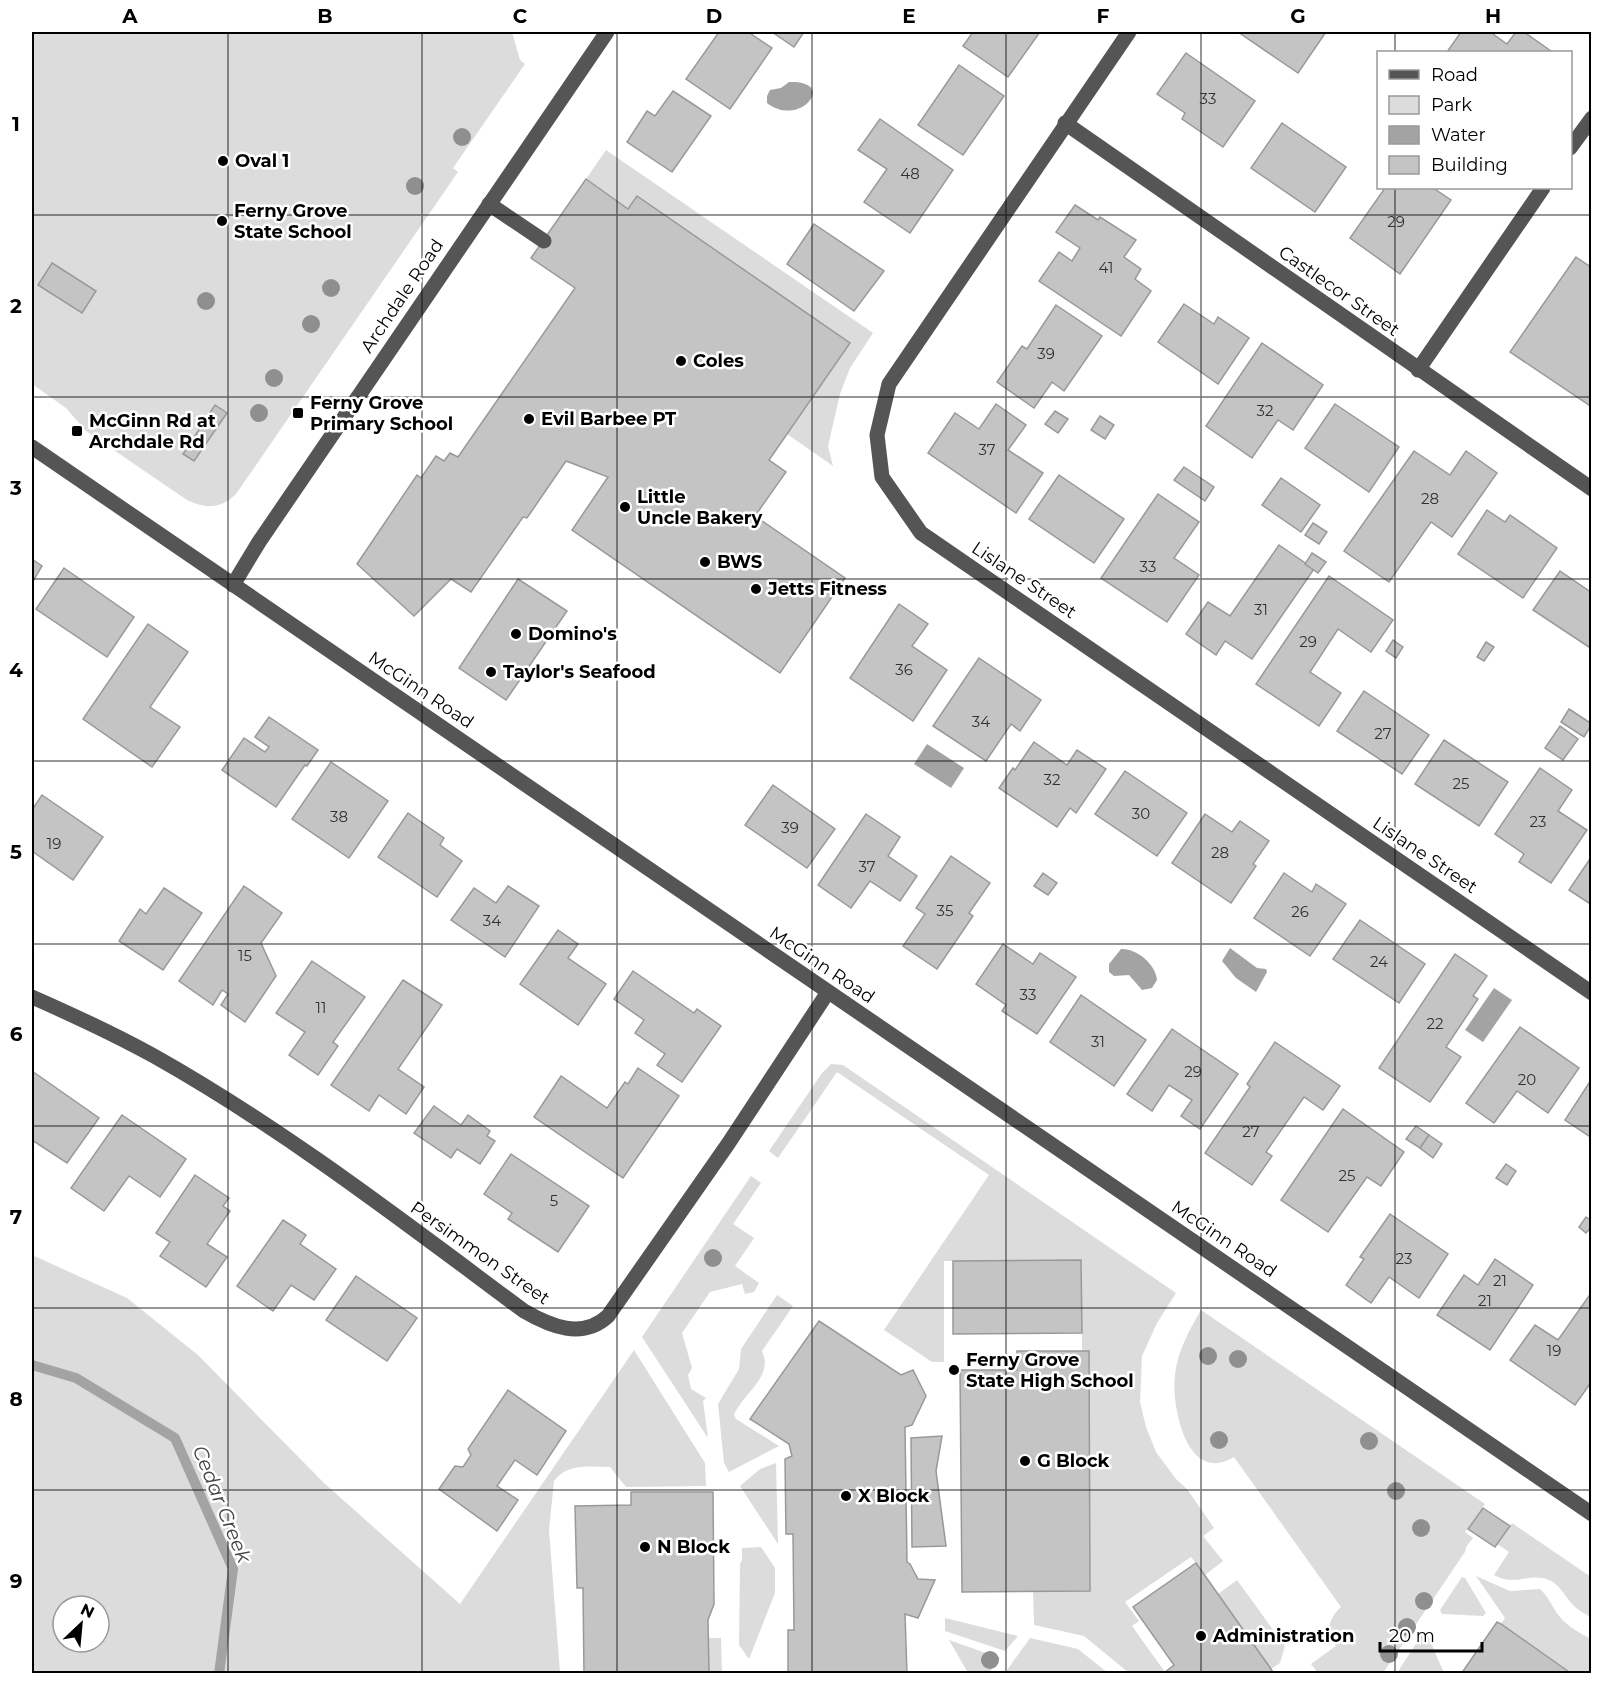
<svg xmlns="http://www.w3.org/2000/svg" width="1623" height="1705" viewBox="0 0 1623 1705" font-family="Montserrat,sans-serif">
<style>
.green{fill:#dcdcdc;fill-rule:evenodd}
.water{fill:#a3a3a3}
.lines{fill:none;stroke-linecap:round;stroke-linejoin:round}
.stream{stroke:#a3a3a3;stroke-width:10}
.building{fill:#c4c4c4;stroke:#999;stroke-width:1.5}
.minor{stroke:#555;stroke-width:15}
.tree{fill:#8f8f8f}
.grid{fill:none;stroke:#000;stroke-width:1.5;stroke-opacity:0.55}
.poi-dot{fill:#000;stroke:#fff;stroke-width:2}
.labels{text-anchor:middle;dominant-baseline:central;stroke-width:5;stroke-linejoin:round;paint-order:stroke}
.number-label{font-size:15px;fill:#313131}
.poi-label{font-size:18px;font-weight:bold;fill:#000;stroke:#fff;text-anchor:start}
.street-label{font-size:18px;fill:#000;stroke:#fff}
.water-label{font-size:20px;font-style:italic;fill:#444;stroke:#fff}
.neatline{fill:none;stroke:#000;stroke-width:2}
.grid-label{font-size:20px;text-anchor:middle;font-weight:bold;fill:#000}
</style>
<rect width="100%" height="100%" fill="#fff"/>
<!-- green -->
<g class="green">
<path d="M 32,32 L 512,32 L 520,60 L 525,64 L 453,168 L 458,172 L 236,494 C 221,509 205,509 187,500 L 86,431 L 66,408 L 32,384 Z"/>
<polygon points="606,150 873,333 850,368 840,394 828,446 833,466 787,434 850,343 637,196 628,209 586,179"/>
<polygon points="831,1064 843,1065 1176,1293 1157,1323 1142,1356 1140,1402 1146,1427 1156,1452 1176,1479 1187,1489 1214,1528 1203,1536 1223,1561 1205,1575 1191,1557 1125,1602 1139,1621 1132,1626 1165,1672 1163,1674 1129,1673 1084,1636 1034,1625 1033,1591 1090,1591 1089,1351 1082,1351 1081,1260 944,1261 944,1362 932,1362 884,1330 989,1175 837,1072 778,1158 769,1151 822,1073"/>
<polygon points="751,1176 761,1183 733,1224 754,1238 735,1266 759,1283 754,1292 745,1294 742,1284 710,1292 682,1333 692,1368 688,1375 691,1389 706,1398 703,1401 708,1438 642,1337"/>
<path d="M 32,1255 L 127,1298 L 198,1355 L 324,1483 L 460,1604 L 634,1350 L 705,1463 L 706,1486 L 626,1487 L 610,1467 C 590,1467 568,1463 554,1481 L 549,1530 L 560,1673 L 32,1673 ZM 63,1606 L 99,1606 L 99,1642 L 63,1642 Z"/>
<path d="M 777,1295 L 793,1306 L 762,1351 C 774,1377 743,1393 734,1415 L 736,1419 L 779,1446 L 729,1472 L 724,1463 L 718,1404 L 739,1369 L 741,1349 Z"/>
<path d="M 1201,1310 L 1485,1504 L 1465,1532 L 1473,1538 L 1466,1547 L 1465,1552 L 1383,1673 L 1318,1673 L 1311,1664 L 1336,1646 L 1328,1635 C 1329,1623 1332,1615 1341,1607 L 1234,1457 C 1187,1486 1171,1406 1175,1375 C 1177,1352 1190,1329 1201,1310 Z"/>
<polygon points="776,1463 776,1464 778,1544 740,1486 760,1469"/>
<path d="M 1512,1523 L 1591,1577 L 1591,1618 C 1585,1613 1577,1610 1572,1604 C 1565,1596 1559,1584 1549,1580 C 1529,1572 1516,1587 1494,1575 L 1509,1552 L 1497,1544 Z"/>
<polygon points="761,1547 775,1568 775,1593 749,1659 739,1645 740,1564 742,1560 742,1548"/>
<path d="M 1476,1576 L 1510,1591 L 1540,1589 C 1550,1598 1552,1608 1560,1617 C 1568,1627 1580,1633 1591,1639 L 1591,1673 L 1572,1673 L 1501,1624 L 1505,1618 Z"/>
<polygon points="1462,1577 1465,1578 1486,1613 1483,1616 1442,1614 1440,1610"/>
<polygon points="1237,1580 1285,1646 1280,1663 1271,1669 1218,1594"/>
<polygon points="945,1618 1018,1636 1005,1651 945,1631"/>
<polygon points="1423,1633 1427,1634 1444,1673 1397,1673"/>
<polygon points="709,1638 721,1638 722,1673 709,1673"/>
<polygon points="1030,1638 1078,1649 1108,1673 1005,1673"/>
<polygon points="949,1640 1000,1658 989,1673 968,1673"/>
</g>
<!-- water -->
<g class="water">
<path d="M 789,82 C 839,80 800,129 767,103 L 767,96 L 770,90 L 781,88 Z"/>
<polygon points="927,744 964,768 951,788 914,764"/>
<polygon points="1230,948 1257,968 1266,969 1267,972 1256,992 1236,978 1222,961"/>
<path d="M 1121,949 C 1136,948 1156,964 1157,980 L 1152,988 L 1142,990 L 1129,975 L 1114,976 L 1109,972 L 1109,964 Z"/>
<polygon points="1494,988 1512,1000 1483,1042 1465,1030"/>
</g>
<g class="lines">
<!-- stream -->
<polyline class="stream" points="32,1365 76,1378 175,1438 233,1569 219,1674"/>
</g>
<!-- building -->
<g class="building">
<polygon points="719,32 748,32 772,48 730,109 686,79"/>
<polygon points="772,32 804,32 794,47"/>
<polygon points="973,32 1040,32 1008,77 963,46"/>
<polygon points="1238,32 1326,32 1298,73"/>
<polygon points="1461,32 1490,32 1507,44 1516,32 1524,32 1551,51 1550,52 1447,52"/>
<polygon points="1186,53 1255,101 1223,147 1182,119 1185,113 1157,94"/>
<polygon points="959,65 1004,96 963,155 918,125"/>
<polygon points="673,91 711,116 672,172 627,142 647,111 655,116"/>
<polygon points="880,119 953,170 910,233 864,202 887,169 858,150"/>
<polygon points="1282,123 1346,167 1315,212 1251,168"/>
<polygon points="586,179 628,209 637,196 850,343 769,460 786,472 755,516 845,578 780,673 572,530 608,477 566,461 527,518 523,517 471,592 451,579 414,616 357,564 417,475 421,478 436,456 444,461 450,453 458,457 575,288 531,258"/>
<polygon points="1385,188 1433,188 1451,200 1400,274 1350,238"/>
<polygon points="1075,205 1098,220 1100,217 1136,240 1124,257 1141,269 1135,279 1151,291 1121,336 1039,281 1059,252 1072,261 1080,248 1056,232"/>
<polygon points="814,224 884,271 854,311 787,264"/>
<polygon points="1576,257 1592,268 1592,407 1510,352"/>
<polygon points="52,263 96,291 82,313 38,285"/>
<polygon points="1184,304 1214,324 1218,317 1249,338 1218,384 1158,342"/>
<polygon points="1056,305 1102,336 1064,391 1052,382 1034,408 997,382 1022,346 1027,349"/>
<polygon points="1262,343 1323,385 1293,430 1278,420 1252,458 1206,426"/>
<polygon points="996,404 1026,425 1008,450 1043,473 1016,513 928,453 955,413 979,429"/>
<polygon points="1335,404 1399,447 1369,492 1305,448"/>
<polygon points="215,405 227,413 194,461 183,454"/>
<polygon points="1055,411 1068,419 1058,433 1045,424"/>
<polygon points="1100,416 1114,425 1105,439 1091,430"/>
<polygon points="1414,451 1450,475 1466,451 1497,473 1452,537 1431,522 1389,582 1344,551"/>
<polygon points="1184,467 1214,487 1205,501 1174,480"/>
<polygon points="1059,475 1124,519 1094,563 1029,519"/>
<polygon points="1281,478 1320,505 1301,532 1262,505"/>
<polygon points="1158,494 1199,522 1174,558 1199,575 1167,622 1101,578"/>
<polygon points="1487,510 1505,522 1510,515 1557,548 1523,598 1458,554"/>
<polygon points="1313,523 1327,532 1319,544 1305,535"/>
<polygon points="1279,545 1314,569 1252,659 1225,641 1216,655 1186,634 1208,602 1230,616"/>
<polygon points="1312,553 1326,562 1318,573 1305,564"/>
<polygon points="32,559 42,566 32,583"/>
<polygon points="64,568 134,617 107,657 36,609"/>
<polygon points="1560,571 1592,593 1592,649 1533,610"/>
<polygon points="1329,576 1393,620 1371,652 1338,629 1310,672 1341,693 1319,726 1256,684"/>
<polygon points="518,579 567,611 506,700 459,668"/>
<polygon points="899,604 928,624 912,646 947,670 913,721 850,678"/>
<polygon points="148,624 188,652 150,707 180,727 152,767 83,719"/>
<polygon points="1393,640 1403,647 1396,658 1386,651"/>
<polygon points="1486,642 1494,647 1484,661 1477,657"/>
<polygon points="979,658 1041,700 1020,731 1011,724 986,761 933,726"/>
<polygon points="1364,691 1429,735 1402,774 1337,731"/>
<polygon points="1569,709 1592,724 1584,737 1561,722"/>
<polygon points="269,717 318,750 307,766 305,765 276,807 222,770 244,738 265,752 269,747 255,737"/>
<polygon points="1560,726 1578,739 1563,760 1545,748"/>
<polygon points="1444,740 1508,782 1479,826 1415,784"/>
<polygon points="1034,742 1067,765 1077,750 1106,769 1076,813 1070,808 1057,827 999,788 1013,768 1015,770"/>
<polygon points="331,762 388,801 349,858 292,819"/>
<polygon points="1540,768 1572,790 1558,811 1587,830 1551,883 1519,862 1524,854 1495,834"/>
<polygon points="1125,771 1187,813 1157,856 1095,814"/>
<polygon points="773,785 835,829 807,868 745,825"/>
<polygon points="42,795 103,837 73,880 32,851 32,810"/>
<polygon points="408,813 444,838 440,845 462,861 437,897 378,857"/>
<polygon points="866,814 900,837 888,856 917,876 900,901 870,881 851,908 818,885"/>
<polygon points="1205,814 1232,832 1240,821 1269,841 1253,864 1256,866 1231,903 1172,863"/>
<polygon points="951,856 990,883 969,913 973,916 937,969 903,946 925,914 916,908"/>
<polygon points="1592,856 1592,905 1569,890"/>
<polygon points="1043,873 1057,883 1048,895 1034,886"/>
<polygon points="1284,873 1312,892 1316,884 1346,904 1310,956 1254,918"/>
<polygon points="244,886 282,913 261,943 276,976 245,1022 221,1005 228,994 222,990 213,1005 179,981"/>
<polygon points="508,886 539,906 505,957 451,920 474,888 496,903"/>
<polygon points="164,888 202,913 163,970 119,941 140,909 146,914"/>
<polygon points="1360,920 1425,964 1399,1003 1333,959"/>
<polygon points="558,930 578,944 568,958 606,984 578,1025 520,984"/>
<polygon points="1003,944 1033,964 1040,953 1076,977 1037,1034 1002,1011 1006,1005 976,984"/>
<polygon points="1455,954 1487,976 1473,996 1478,999 1446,1047 1461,1057 1430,1102 1379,1068"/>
<polygon points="312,961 365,997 333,1042 338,1046 318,1075 289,1055 305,1032 276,1013"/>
<polygon points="633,971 694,1013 697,1009 721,1026 682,1082 657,1065 665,1054 635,1033 644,1020 614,999"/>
<polygon points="403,980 442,1005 398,1069 424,1087 406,1114 379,1095 369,1111 331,1085"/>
<polygon points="1081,995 1146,1040 1114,1086 1050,1042"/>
<polygon points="1520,1027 1579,1068 1548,1113 1517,1091 1494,1123 1466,1103"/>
<polygon points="1172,1029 1238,1074 1200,1129 1181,1116 1192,1100 1169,1085 1152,1111 1127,1094"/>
<polygon points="1275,1042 1340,1086 1323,1110 1304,1097 1266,1152 1272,1156 1252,1185 1205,1153 1250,1087 1247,1084"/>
<polygon points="638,1068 679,1096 623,1178 534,1117 561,1076 607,1108 625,1082 628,1084"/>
<polygon points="32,1071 99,1118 67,1163 32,1140"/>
<polygon points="1591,1080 1592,1080 1592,1138 1565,1120"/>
<polygon points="434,1106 461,1125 468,1115 490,1131 487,1136 495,1141 480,1164 457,1149 451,1158 414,1133"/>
<polygon points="1343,1109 1404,1152 1381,1186 1367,1177 1328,1232 1281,1200"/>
<polygon points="122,1115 186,1159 160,1197 129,1176 104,1211 71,1188"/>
<polygon points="1416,1126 1429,1135 1420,1148 1406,1139"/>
<polygon points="1429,1135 1442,1144 1433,1158 1420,1148"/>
<polygon points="511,1154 589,1206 558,1252 508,1219 512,1213 484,1194"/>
<polygon points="1506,1164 1516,1171 1507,1185 1496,1178"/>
<polygon points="195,1175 229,1198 223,1206 230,1211 207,1244 227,1257 206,1287 160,1256 170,1242 156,1233"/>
<polygon points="1390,1214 1448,1254 1419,1298 1389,1277 1371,1303 1346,1285 1364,1259 1360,1257"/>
<polygon points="1586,1217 1592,1221 1592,1226 1586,1233 1579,1227"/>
<polygon points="283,1220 306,1235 300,1244 336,1269 314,1300 291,1285 273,1311 237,1286"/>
<polygon points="1495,1259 1533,1285 1490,1350 1437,1315 1464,1275 1478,1285"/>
<polygon points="1081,1260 1082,1333 953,1334 953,1261"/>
<polygon points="356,1276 417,1318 387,1361 326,1320"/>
<polygon points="1591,1293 1592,1381 1575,1405 1510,1360 1535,1325 1558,1340"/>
<polygon points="819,1321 901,1375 913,1370 926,1396 912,1425 905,1427 907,1562 910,1564 918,1579 935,1580 918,1618 905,1614 907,1674 788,1674 788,1630 794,1630 793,1534 786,1534 785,1459 792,1456 789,1444 750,1419"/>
<polygon points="1017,1351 1089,1351 1090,1591 962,1592 960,1370 1017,1370"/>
<polygon points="508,1390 566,1431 537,1475 515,1460 497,1486 518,1500 497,1531 439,1489 455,1466 463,1467 471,1455 468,1449"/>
<polygon points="942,1436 936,1471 946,1546 912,1547 911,1438"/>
<polygon points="631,1492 713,1492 714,1604 708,1620 709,1674 584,1674 583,1588 577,1588 575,1506 631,1505"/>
<polygon points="1483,1508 1510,1526 1495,1547 1468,1529"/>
<polygon points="1196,1563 1271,1669 1274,1674 1165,1674 1165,1672 1174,1665 1133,1607"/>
<polygon points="1497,1622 1501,1624 1572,1674 1461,1674"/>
</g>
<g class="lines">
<!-- minor -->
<g class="minor">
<polyline points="1129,32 889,384 877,435 882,477 921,533 1592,993"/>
<polyline points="1065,123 1592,489"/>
<polyline points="1570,148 1592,118"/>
<polyline points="489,204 544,241"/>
<polyline points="1418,370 1543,188"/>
<polyline points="32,447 1592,1514"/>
<polyline points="233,585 259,542 607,32"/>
<path d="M 32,997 C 73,1015 114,1034 154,1056 C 284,1129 404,1222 524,1311 C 550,1326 582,1340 608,1316 L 728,1144 L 828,992"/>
</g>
</g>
<!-- trees -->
<g class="tree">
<circle cx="462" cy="137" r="9"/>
<circle cx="415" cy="186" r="9"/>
<circle cx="331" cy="288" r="9"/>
<circle cx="206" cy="301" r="9"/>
<circle cx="311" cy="324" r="9"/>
<circle cx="274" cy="378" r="9"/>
<circle cx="259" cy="413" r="9"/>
<circle cx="713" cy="1258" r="9"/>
<circle cx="1208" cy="1356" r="9"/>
<circle cx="1238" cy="1359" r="9"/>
<circle cx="1219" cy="1440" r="9"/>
<circle cx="1369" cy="1441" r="9"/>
<circle cx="1396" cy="1491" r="9"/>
<circle cx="1421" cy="1528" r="9"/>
<circle cx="1424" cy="1601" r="9"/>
<circle cx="1407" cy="1627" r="9"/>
<circle cx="1389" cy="1654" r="9"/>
<circle cx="990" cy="1660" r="9"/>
</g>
<!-- grid -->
<path class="grid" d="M 228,32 L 228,1674M 422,32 L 422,1674M 617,32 L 617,1674M 812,32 L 812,1674M 1006,32 L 1006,1674M 1201,32 L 1201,1674M 1395,32 L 1395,52M 1395,188 L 1395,1674M 32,215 L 1592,215M 32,397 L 1592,397M 32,579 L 1592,579M 32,761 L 1592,761M 32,944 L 1592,944M 32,1126 L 1592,1126M 32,1308 L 1592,1308M 32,1490 L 1592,1490"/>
<!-- markers -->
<g class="poi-dot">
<circle cx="223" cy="161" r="6"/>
<circle cx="222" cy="221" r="6"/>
<circle cx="681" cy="361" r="6"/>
<rect x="292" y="407" width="12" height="12" rx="3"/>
<circle cx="529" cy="419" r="6"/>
<rect x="71" y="425" width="12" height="12" rx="3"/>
<circle cx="625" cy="507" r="6"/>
<circle cx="705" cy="562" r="6"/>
<circle cx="756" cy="589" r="6"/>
<circle cx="516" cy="634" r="6"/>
<circle cx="491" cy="672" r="6"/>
<circle cx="954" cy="1370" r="6"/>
<circle cx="1025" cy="1461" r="6"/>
<circle cx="846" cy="1496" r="6"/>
<circle cx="645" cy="1547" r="6"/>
<circle cx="1201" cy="1636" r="6"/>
</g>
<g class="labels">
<!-- number labels -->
<g class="number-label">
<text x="1208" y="98">33</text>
<text x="910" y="173">48</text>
<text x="1396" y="221">29</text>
<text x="1106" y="267">41</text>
<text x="1046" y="353">39</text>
<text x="1265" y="410">32</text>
<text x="987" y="449">37</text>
<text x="1430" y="498">28</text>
<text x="1148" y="566">33</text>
<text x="1261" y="609">31</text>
<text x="1308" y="641">29</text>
<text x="904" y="669">36</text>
<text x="981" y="721">34</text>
<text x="1383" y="733">27</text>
<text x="1052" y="779">32</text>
<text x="1461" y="783">25</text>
<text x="1141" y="813">30</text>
<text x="339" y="816">38</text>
<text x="1538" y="821">23</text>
<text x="790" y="827">39</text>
<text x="54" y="843">19</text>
<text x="1220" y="852">28</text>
<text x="867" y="866">37</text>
<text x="945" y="910">35</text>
<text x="1300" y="911">26</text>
<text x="492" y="920">34</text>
<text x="245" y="955">15</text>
<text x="1379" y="961">24</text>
<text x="1028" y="994">33</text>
<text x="321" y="1007">11</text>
<text x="1435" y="1023">22</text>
<text x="1098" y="1041">31</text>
<text x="1193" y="1071">29</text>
<text x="1527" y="1079">20</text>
<text x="1251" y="1131">27</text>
<text x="1347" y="1175">25</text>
<text x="554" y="1200">5</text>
<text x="1404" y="1258">23</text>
<text x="1500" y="1280">21</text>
<text x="1485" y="1300">21</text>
<text x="1554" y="1350">19</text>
</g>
<!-- poi labels -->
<g class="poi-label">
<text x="235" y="161">Oval 1</text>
<text x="234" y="211">Ferny Grove<tspan x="234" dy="21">State School</tspan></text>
<text x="693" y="361">Coles</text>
<text x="310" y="403">Ferny Grove<tspan x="310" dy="21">Primary School</tspan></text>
<text x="541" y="419">Evil Barbee PT</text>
<text x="89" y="421">McGinn Rd at<tspan x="89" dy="21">Archdale Rd</tspan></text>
<text x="637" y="497">Little<tspan x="637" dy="21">Uncle Bakery</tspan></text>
<text x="717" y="562">BWS</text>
<text x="768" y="589">Jetts Fitness</text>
<text x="528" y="634">Domino's</text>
<text x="503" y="672">Taylor's Seafood</text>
<text x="966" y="1360">Ferny Grove<tspan x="966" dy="21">State High School</tspan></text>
<text x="1037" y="1461">G Block</text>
<text x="858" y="1496">X Block</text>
<text x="657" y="1547">N Block</text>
<text x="1213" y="1636">Administration</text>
</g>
<!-- street labels -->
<g class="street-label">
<text transform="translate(1339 291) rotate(35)">Castlecor Street</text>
<text transform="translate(402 296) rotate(-56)">Archdale Road</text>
<text transform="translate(1024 580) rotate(34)">Lislane Street</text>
<text transform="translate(421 690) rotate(34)">McGinn Road</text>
<text transform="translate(1425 855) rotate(34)">Lislane Street</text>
<text transform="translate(822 965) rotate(34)">McGinn Road</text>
<text transform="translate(1224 1239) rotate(34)">McGinn Road</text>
<text transform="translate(480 1253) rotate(35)">Persimmon Street</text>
</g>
<!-- water labels -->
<g class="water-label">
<text transform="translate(222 1504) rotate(68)">Cedar Creek</text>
</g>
</g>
<!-- border -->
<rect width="1623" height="1705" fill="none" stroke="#ffffff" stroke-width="66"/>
<!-- legend -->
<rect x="1377" y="51" width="195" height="138" fill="#ffffff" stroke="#999999" stroke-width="1.5"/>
<rect x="1389" y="70" width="30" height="9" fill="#555555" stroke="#999999" stroke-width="1.5"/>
<text x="1431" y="81" font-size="18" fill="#000000">Road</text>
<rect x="1389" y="96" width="30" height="18" fill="#dcdcdc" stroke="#999999" stroke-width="1.5"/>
<text x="1431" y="111" font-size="18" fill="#000000">Park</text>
<rect x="1389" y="126" width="30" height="18" fill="#a3a3a3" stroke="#999999" stroke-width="1.5"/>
<text x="1431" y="141" font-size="18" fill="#000000">Water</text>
<rect x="1389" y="156" width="30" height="18" fill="#c4c4c4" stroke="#999999" stroke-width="1.5"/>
<text x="1431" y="171" font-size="18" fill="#000000">Building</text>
<!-- north arrow -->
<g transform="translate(81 1624) rotate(26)"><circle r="28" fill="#ffffff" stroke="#999999" stroke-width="1.5"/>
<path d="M0-4.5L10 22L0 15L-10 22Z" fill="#000000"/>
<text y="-9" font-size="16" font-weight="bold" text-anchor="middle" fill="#000000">N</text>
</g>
<!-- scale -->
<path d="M1380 1642v9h102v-9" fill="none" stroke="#000000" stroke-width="3"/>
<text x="1389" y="1642" font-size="18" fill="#000000" stroke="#ffffff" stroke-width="4.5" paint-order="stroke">20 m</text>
<rect x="33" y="33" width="1557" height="1639" class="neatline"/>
<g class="grid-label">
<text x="130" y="23">A</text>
<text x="325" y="23">B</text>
<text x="520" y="23">C</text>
<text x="714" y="23">D</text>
<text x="909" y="23">E</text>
<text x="1103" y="23">F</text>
<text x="1298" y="23">G</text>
<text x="1493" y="23">H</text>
<text x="16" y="131">1</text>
<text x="16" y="313">2</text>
<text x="16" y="495">3</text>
<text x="16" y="677">4</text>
<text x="16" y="859">5</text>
<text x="16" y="1041">6</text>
<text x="16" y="1224">7</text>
<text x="16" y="1406">8</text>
<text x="16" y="1588">9</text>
</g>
</svg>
